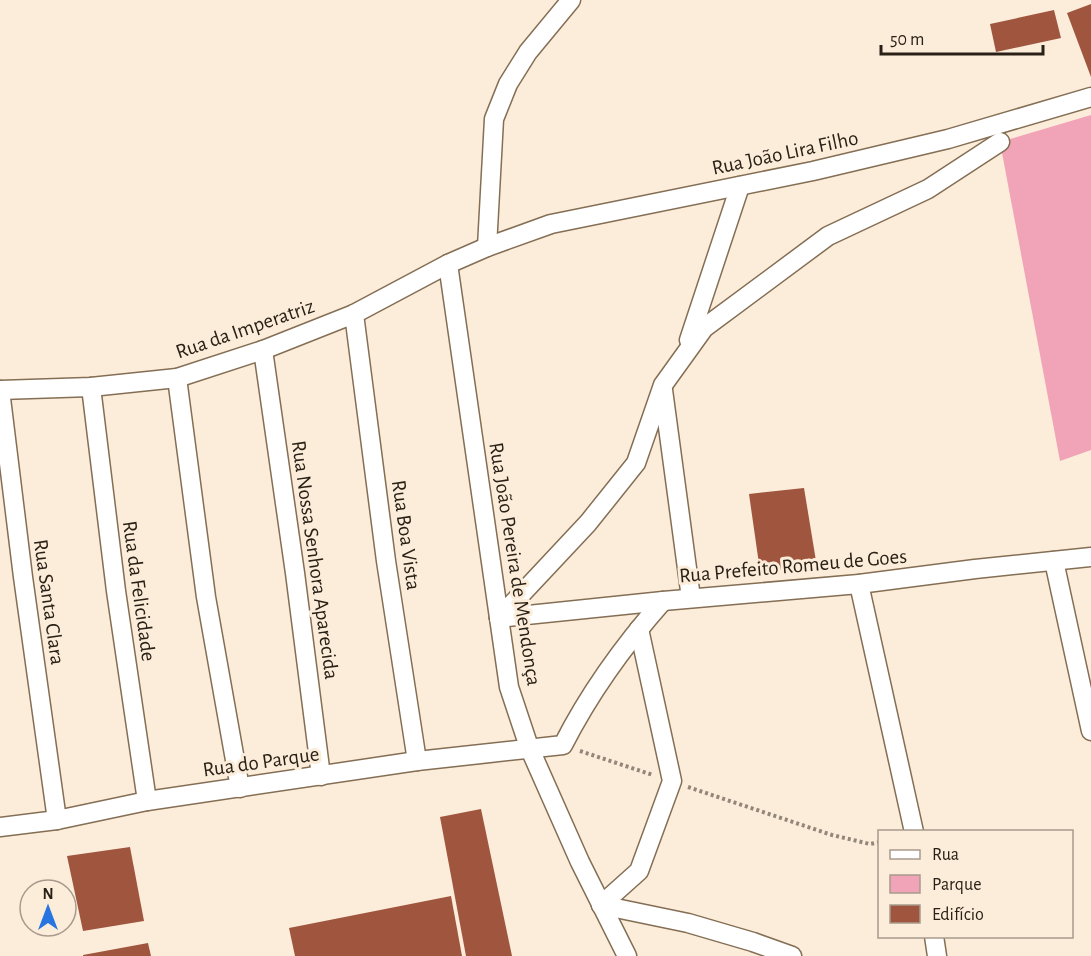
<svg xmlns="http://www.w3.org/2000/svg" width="1091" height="956" viewBox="0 0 1091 956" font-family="'Alegreya Sans',sans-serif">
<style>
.green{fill:#f1a3b7}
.building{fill:#9f553e}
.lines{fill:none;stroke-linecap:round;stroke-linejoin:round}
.minor-casing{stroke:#846e54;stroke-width:21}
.path{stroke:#938779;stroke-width:4;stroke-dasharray:3 3;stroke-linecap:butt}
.minor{stroke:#fff;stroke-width:18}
.labels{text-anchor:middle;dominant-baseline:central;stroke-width:6;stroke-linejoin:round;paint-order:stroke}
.street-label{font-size:21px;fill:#2a2116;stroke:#fceddb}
</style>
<rect width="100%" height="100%" fill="#fceddb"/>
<!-- green -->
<polygon class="green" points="1091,115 1091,450 1060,461 1000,142"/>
<!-- building -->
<g class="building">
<polygon points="1091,4 1091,77 1067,13"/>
<polygon points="1054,10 1061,38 996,52 990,24"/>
<polygon points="804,488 817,567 760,571 749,494"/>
<polygon points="481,809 512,956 466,956 440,817"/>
<polygon points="130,847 144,921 83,931 67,856"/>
<polygon points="451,896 462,956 295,956 289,928"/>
<polygon points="148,943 151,956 83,956 83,955"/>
</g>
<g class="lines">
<defs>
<g id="minor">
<polyline points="487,247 494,119 508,84 528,52 571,0"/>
<polyline points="448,264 509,687 529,747 580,862 627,956"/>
<polyline points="354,314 386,561 417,761"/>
<polyline points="689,340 740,186"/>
<polyline points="263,350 295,573 321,776"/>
<polyline points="177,378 206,597 240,788"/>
<polyline points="91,387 116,591 147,801"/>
<polyline points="0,390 91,387 177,378 263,350 354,314 448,264 487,247 551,224 813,171 948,139 1091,97"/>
<polyline points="0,390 23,577 57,820"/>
<polyline points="663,390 691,598"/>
<polyline points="1054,561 1091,731"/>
<polyline points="859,584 914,832"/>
<polyline points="499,618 588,523 636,463 663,385 704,328 828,236 928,189 1000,142"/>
<polyline points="499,618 663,601 859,584 975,569 1091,557"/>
<path d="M 0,827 L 57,820 L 147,801 L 417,761 L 563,745 C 590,692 624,645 663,601"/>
<polyline points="601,905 639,871 672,781 639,629"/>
<polyline points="601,905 688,923 753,942 792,956"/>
<polyline points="934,936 937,956"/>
</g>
</defs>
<!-- minor casing -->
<use href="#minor" class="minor-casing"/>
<!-- path -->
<g class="path">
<polyline points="580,751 653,775"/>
<polyline points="688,787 832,835 870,844 880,842"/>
</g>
<!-- minor -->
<use href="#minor" class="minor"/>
</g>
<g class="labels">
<!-- street labels -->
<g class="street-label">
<text transform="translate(785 153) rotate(-12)">Rua João Lira Filho</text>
<text transform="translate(245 329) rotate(-19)">Rua da Imperatriz</text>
<text transform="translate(406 535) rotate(82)">Rua Boa Vista</text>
<text transform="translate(315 560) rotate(82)">Rua Nossa Senhora Aparecida</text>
<text transform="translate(515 564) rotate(81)">Rua João Pereira de Mendonça</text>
<text transform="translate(793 566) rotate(-5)">Rua Prefeito Romeu de Goes</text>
<text transform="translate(139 591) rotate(82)">Rua da Felicidade</text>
<text transform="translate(49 602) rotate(82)">Rua Santa Clara</text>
<text transform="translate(261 762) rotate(-8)">Rua do Parque</text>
</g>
</g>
<!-- legend -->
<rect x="878" y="830" width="195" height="108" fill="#fceddb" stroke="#a89b8c" stroke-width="1.5"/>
<rect x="890" y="850" width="30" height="9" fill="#ffffff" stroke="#a89b8c" stroke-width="1.5"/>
<text x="932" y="860" font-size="18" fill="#2a2116">Rua</text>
<rect x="890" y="875" width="30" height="18" fill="#f1a3b7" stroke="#a89b8c" stroke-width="1.5"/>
<text x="932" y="890" font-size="18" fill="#2a2116">Parque</text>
<rect x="890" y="905" width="30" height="18" fill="#9f553e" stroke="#a89b8c" stroke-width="1.5"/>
<text x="932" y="920" font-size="18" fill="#2a2116">Edifício</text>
<!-- north arrow -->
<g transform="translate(48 908)"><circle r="28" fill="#fceddb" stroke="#a89b8c" stroke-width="1.5"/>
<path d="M0-4.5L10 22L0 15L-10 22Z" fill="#2675e0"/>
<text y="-9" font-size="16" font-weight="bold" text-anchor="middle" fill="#2a2116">N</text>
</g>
<!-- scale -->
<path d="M881 45v9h162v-9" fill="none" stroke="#2a2116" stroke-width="3"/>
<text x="890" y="45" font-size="18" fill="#2a2116" stroke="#fceddb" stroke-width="4.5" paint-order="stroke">50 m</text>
</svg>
